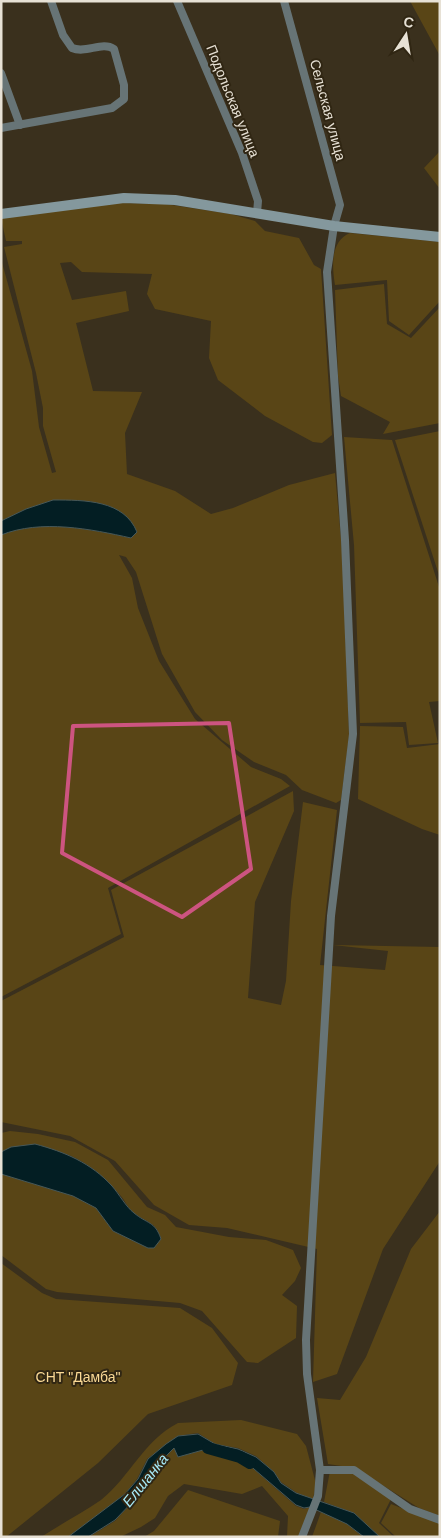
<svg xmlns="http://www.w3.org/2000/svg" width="441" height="1538" viewBox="0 0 441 1538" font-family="Arial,sans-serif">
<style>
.green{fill:#594516}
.water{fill:#031e23;stroke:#475858}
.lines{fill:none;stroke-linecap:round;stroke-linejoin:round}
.river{stroke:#031e23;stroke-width:12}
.minor{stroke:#677476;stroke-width:8}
.secondary{stroke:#84989d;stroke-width:10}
.marked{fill:none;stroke:#cd5480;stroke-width:4;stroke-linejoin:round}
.labels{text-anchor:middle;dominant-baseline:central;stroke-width:4;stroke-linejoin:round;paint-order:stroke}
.street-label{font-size:14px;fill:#e7e1d5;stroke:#302613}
.park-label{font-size:14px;fill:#fad995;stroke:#302613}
.water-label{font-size:15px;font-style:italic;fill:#a7eaf8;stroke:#302613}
</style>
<rect width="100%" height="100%" fill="#3a301d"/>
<!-- green -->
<g class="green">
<polygon points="410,1 440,1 440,56"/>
<polygon points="440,151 440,189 424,168"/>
<path d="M 119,203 L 165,204 L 231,214 L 255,221 L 265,231 L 299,238 L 314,265 L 321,269 L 332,435 L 322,443 L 313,442 L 265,416 L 218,380 L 209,358 L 211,321 L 155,309 L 147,294 L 152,274 L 82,272 L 71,262 L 60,263 L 72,300 L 126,291 L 129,311 L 76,323 L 93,391 L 142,392 L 125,433 L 127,474 L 175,491 L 211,514 L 233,508 L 289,485 L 335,473 L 343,561 L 349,736 L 341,800 L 336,803 L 302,790 L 286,775 L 254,762 L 222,740 L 195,712 L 162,654 L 136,572 L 126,557 L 119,555 L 132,578 L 138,608 L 159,661 L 195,719 L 251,767 L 281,779 L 290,786 L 108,888 L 121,934 L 1,997 L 1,535 C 41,519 91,529 131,538 L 110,506 L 76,500 L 26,509 L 1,521 L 1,259 L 32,371 L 39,427 L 52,473 L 56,472 L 43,426 L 43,408 L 36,373 L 4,247 L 22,244 L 22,241 L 6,241 L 1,218 Z"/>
<path d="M 350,233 L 440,242 L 440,301 L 409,335 L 389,321 L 387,280 L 335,285 C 332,267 330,241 350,233 Z"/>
<polygon points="384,284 387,324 411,338 440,307 440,423 383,434 390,422 341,396 338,376 335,290"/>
<polygon points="440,431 440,578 395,440"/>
<polygon points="344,437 392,440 440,590 440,701 429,702 438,743 409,745 406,722 360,723 354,545"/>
<polygon points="360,726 403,727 407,748 440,744 440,835 422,829 358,799"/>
<polygon points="293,791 294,811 255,902 248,998 281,1005 286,981 291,901 303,802 337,810 320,965 385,970 388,951 333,945 440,947 440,1161 383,1249 337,1374 313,1382 317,1249 227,1228 189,1225 154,1205 115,1161 70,1136 1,1122 1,1001 124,937 111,890"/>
<path d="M 10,1131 L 38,1134 L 75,1142 L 108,1160 L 147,1207 L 165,1215 L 176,1227 L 229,1237 L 266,1240 L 293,1250 L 301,1268 L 295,1281 L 282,1295 L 297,1306 L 296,1338 L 258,1363 L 247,1362 L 202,1311 L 180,1303 L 57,1292 L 46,1289 L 1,1255 L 1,1174 L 73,1196 L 96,1208 L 113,1231 L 148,1248 L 154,1248 L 161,1238 C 155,1221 147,1223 134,1213 C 128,1209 125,1200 120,1195 C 95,1167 73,1150 35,1148 C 22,1148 13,1147 1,1152 L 1,1133 Z"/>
<polygon points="440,1211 440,1516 419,1508 355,1468 328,1464 317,1398 340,1400 366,1357 411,1249"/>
<polygon points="1,1263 42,1293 56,1299 180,1308 212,1328 238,1363 232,1385 148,1414 98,1463 6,1537 1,1537"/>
<path d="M 241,1420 L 297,1434 L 306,1446 L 316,1484 L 313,1499 L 297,1493 L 281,1482 L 274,1472 L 256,1456 L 238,1448 L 215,1444 L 198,1433 L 190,1434 L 178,1436 L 147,1459 L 137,1479 L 125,1494 L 77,1531 L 67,1537 L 41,1537 C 61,1524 82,1513 101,1500 C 130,1477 144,1440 178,1423 Z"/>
<polygon points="174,1448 178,1457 203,1450 227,1453 240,1457 296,1506 304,1509 310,1507 298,1537 287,1537 288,1516 262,1486 242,1494 184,1484 168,1496 155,1518 141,1527 120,1537 89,1537 115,1521 139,1495 154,1469"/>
<polygon points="330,1471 354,1474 391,1499 379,1523 394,1537 380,1537 354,1513 324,1502"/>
<polygon points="188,1490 280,1521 278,1537 144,1537 154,1531"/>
<polygon points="391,1504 440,1523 440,1537 396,1537 381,1523"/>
<polygon points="321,1512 347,1524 363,1537 312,1537"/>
</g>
<!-- water -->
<g class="water">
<path d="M 53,500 C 85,500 124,500 137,532 L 131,538 C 91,529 41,519 1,535 L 1,521 L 26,509 Z"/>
<path d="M 35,1144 C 65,1152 91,1163 112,1186 C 119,1194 126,1207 134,1213 C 147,1224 155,1221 161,1239 L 154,1248 L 148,1248 L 113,1231 L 96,1208 L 73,1196 L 1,1174 L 1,1152 L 11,1147 Z"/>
<polygon points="198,1434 215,1444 238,1449 256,1457 274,1472 281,1483 296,1493 354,1513 380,1537 364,1537 347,1524 310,1507 304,1508 296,1505 240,1457 227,1452 203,1450 178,1457 174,1448 153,1469 139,1495 115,1520 88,1537 68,1537 125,1494 138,1479 148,1459 166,1444 178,1436"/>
</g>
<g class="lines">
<!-- river -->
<polyline class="river" points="208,1448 240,1457 250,1463"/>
<!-- minor -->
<g class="minor">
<polyline points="177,1 242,153 258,201 257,213"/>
<polyline points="284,1 340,205 334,226 327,272 345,540 353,734 331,916 306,1340 307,1374 320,1470 318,1496 302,1537"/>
<polyline points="1,73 20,125"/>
<path d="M 1,128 L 112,108 L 124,99 L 124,85 L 114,49 C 102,41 86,54 72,48 L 63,35 L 51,1"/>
<polyline points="320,1470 354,1470 410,1509 440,1520"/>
</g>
<!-- secondary -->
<polyline class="secondary" points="1,214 124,198 175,200 334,226 440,237"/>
</g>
<!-- marked area -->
<path class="marked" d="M 229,723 L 251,869 L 182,917 L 62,853 L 73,726 Z"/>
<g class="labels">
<!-- street labels -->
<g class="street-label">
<text transform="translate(233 101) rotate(68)">Подольская улица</text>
<text transform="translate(328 110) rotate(75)">Сельская улица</text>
</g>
<!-- park labels -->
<g class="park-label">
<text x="78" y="1377">СНТ "Дамба"</text>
</g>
<!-- water labels -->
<g class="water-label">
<text transform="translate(145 1480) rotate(-51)">Елшанка</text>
</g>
</g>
<!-- border -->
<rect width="441" height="1538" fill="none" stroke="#e7e1d5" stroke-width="5"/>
<!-- north arrow -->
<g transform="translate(406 35) rotate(12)" stroke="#302613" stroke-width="4" paint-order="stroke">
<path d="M0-4L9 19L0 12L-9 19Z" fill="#e7e1d5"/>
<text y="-8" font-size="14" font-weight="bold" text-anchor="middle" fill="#e7e1d5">С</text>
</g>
</svg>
